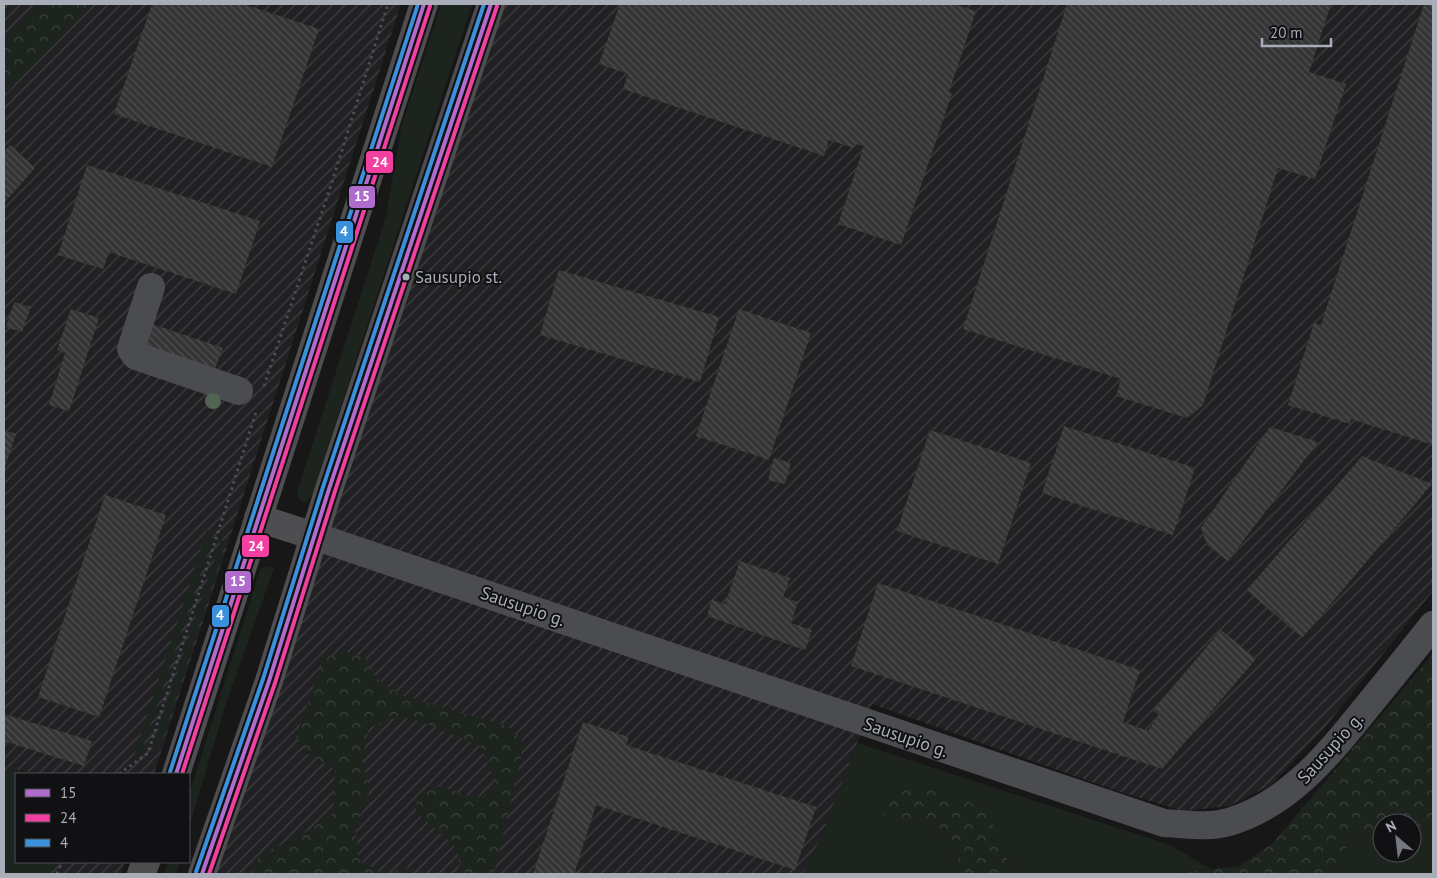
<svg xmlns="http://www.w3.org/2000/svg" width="1437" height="878" viewBox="0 0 1437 878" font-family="'PT Sans',sans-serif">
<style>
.industrial{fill:url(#industrial-furrows)}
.green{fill:#1d241e}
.forest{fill:url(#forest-crowns)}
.building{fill:url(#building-back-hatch)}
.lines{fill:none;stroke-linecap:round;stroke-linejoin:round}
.path{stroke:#4d4e52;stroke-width:3;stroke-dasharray:2.5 4;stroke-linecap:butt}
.minor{stroke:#4b4c50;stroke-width:28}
.highway{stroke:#4e4e51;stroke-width:28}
.bus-1-casing{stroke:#111113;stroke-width:8}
.bus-2-casing{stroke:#111113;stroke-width:8}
.bus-3-casing{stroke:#111113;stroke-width:8}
.bus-1{stroke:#b06ccc;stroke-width:4}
.bus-2{stroke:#f240a1;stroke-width:4}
.bus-3{stroke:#3a90db;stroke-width:4}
.tree{fill:#506451}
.bus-dot{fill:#a8adb8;stroke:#111113;stroke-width:2}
.labels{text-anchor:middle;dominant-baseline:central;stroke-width:4;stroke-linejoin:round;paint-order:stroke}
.bus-label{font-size:17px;fill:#a8adb8;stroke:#111113;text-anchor:start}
.street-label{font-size:18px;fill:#a8adb8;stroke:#111113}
.line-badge{stroke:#111113;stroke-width:2}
.badge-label{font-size:14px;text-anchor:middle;font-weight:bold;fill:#fff}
</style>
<defs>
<pattern id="industrial-furrows" width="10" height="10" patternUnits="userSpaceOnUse" patternTransform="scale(1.25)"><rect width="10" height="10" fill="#212123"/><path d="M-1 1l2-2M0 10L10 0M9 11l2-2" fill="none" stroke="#3e3f41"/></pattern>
<pattern id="forest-crowns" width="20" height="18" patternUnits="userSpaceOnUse" patternTransform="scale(1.25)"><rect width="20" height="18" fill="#1d241e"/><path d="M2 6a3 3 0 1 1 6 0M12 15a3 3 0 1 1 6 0" fill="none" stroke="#3b413d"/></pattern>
<pattern id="building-back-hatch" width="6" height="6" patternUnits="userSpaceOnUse" patternTransform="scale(1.25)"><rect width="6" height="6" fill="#353536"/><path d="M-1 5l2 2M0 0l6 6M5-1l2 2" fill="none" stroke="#4f5051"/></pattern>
</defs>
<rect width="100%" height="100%" fill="#171717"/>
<!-- industrial -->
<g class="industrial">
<polygon points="4,4 401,4 154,774 16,774 16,862 125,862 121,874 4,874"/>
<polygon points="499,4 1433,4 1433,591 1323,730 1271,785 1229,806 1183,811 1114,790 872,704 821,838 803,874 212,874"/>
</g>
<!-- green -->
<g class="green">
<polygon points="441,4 472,4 312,495 305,503 297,497 297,492 386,217 401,128"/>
<polygon points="207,530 212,531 213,536 140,756 136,759 134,756"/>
<polygon points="221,539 225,545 163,738 150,755"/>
<polygon points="265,566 274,568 225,707 189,827 189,795 260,570"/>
<polygon points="857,743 1170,845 1211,869 1170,874 1011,874 1008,859 977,806 892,822 930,823 954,843 960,866 960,874 803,874 821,838"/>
<polygon points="9,767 36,774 16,774 16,862 55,862 51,874 4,874 4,772"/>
<polygon points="1433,822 1433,874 1335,874 1352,834 1382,831 1382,853 1412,853 1412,829"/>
<polygon points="168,862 180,862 176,874 164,874"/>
</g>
<!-- forest -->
<g class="forest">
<polygon points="42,4 90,4 4,96 4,36"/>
<polygon points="346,652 364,657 377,678 400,695 508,726 524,743 494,874 460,874 458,851 444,836 416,813 417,796 440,786 474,798 494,792 493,776 480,746 430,725 401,716 369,728 362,761 370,790 355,829 359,860 385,874 408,868 410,874 252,874 259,856 311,829 333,813 335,769 305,753 296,736 324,658"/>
<polygon points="1433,654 1433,822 1412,829 1412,823 1382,823 1382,831 1352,834 1335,874 1170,874 1239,866 1272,844"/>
<path d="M 909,786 C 930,791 958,794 976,806 C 995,818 1007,854 1011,874 L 960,874 L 960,866 L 954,843 L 930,823 L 892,822 L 878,810 L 889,789 Z"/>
</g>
<!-- building -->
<g class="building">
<polygon points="152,4 243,4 319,29 272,167 114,114"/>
<polygon points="620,4 953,4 976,11 949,92 952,93 901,245 838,224 864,146 856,144 854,148 829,140 824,156 623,89 628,74 599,64"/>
<polygon points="1067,4 1331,4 1309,72 1346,84 1315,179 1278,168 1203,405 1187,418 1116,396 1121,379 963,329"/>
<polygon points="1424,4 1433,4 1433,445 1351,419 1350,424 1288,405 1314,323 1321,325"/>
<polygon points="10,145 35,168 4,203 4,152"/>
<polygon points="87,165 260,221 236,294 109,252 103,269 58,255"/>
<polygon points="559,270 719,317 700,382 540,335"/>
<polygon points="14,302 31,307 22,332 6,327"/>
<polygon points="71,309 99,318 69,411 49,405 65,353 57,350"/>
<polygon points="739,309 811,333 769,460 696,436"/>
<polygon points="152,324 223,348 213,374 143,350"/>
<polygon points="1064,426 1195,468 1173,535 1042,493"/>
<polygon points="1270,427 1318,442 1228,561 1207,545 1201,528"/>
<polygon points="4,430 16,434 4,470"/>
<polygon points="930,430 1031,463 998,564 897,531"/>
<polygon points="1362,456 1432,484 1302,638 1247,590"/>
<polygon points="774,458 791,463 785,484 768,480"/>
<polygon points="105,495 166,515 99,717 38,697"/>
<polygon points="740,561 790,578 783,597 798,602 791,623 812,630 805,650 707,616 712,600 725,604"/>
<polygon points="878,583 1140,670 1123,722 1148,731 1159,715 1153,710 1221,630 1256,659 1162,769 851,666"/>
<polygon points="4,714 92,741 84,766 4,741"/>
<polygon points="583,722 629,737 626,745 816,807 795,870 596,805 575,871 585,874 533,874"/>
</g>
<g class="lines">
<!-- path -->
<g class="path">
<polyline points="264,386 331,185 388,4"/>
<polyline points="119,774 148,753 257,409"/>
<polyline points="57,874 62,862"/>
</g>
<!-- minor -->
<g class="minor">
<polyline points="151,287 131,349 136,356 239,391"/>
<path d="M 314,536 L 1164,823 C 1185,824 1209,828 1229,822 C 1289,804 1328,755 1366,708 C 1389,680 1411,653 1433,625"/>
</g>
<!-- highway -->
<g class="highway">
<polyline points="258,518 314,536"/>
<polyline points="176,774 424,4"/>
<polyline points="141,874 146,862"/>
<polyline points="202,874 269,681 329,489 491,4"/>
</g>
<defs>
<g id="bus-1">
<polyline points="176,774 424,4"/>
<polyline points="202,874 269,681 329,489 491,4"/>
</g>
<g id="bus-2">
<polyline points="182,774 430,6"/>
<polyline points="209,874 275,683 335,491 497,6"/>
</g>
<g id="bus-3">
<polyline points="170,772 418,4"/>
<polyline points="196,872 263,679 323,487 484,4"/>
</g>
</defs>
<!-- bus-1 casing -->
<use href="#bus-1" class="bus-1-casing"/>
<!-- bus-2 casing -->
<use href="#bus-2" class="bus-2-casing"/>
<!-- bus-3 casing -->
<use href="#bus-3" class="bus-3-casing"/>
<!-- bus-1 -->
<use href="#bus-1" class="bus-1"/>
<!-- bus-2 -->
<use href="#bus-2" class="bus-2"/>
<!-- bus-3 -->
<use href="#bus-3" class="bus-3"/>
</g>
<!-- trees -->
<circle class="tree" cx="213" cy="401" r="8"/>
<!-- markers -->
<circle class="bus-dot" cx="406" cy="277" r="4.5"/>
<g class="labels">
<!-- bus labels -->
<g class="bus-label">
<text x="415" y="277">Sausupio st.</text>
</g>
<!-- street labels -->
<g class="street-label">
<text transform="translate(523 606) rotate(19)">Sausupio g.</text>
<text transform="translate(906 737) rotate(19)">Sausupio g.</text>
<text transform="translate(1330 748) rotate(-48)">Sausupio g.</text>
</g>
</g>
<g class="line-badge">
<rect x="365" y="150" width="29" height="24" rx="5" fill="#f240a1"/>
<rect x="348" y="185" width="28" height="24" rx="5" fill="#b06ccc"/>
<rect x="335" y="220" width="19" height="24" rx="5" fill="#3a90db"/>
<rect x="241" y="534" width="29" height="24" rx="5" fill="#f240a1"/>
<rect x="224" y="570" width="28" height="24" rx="5" fill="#b06ccc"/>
<rect x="211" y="604" width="19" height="24" rx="5" fill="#3a90db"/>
</g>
<g class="badge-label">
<text x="380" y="167">24</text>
<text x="362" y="201">15</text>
<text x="344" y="236">4</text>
<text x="256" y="551">24</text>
<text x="238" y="586">15</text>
<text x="220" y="620">4</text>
</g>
<!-- border -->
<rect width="1437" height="878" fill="none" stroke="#a8adb8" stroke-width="10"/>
<!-- legend -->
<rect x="15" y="773" width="175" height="90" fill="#111113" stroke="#4d4f55"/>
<rect x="25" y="789" width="25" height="8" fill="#b06ccc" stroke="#4d4f55"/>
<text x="60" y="798" font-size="15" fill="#a8adb8">15</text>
<rect x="25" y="814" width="25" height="8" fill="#f240a1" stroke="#4d4f55"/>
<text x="60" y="823" font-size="15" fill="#a8adb8">24</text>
<rect x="25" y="839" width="25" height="8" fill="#3a90db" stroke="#4d4f55"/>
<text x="60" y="848" font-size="15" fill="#a8adb8">4</text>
<!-- north arrow -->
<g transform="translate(1397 838) rotate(332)"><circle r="24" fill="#111113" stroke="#4d4f55"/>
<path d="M0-4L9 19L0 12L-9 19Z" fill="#757880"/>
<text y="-8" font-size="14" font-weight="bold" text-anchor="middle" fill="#a8adb8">N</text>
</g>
<!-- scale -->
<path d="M1262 38v8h69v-8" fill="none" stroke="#a8adb8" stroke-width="2.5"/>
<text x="1270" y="38" font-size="15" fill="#a8adb8" stroke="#111113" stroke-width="4" paint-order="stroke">20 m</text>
</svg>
